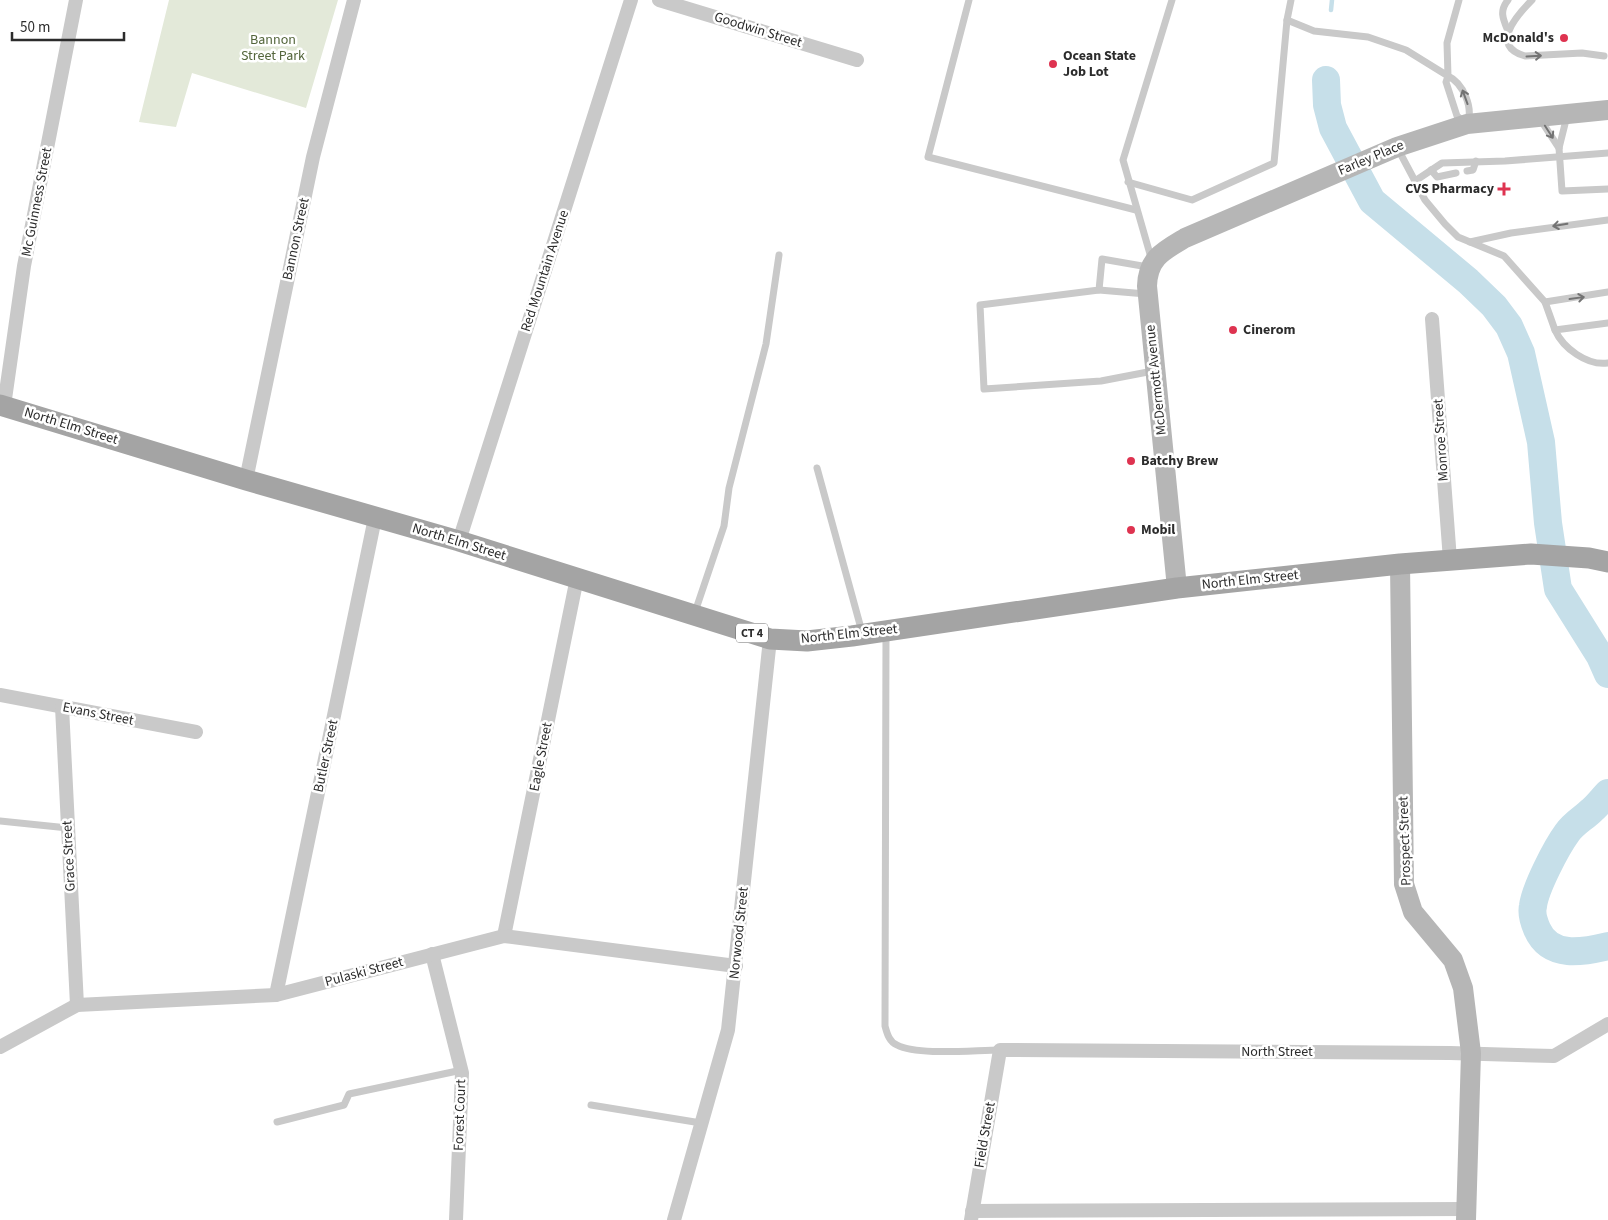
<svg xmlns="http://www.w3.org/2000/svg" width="1608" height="1220" viewBox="0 0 1608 1220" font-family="'Source Sans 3',sans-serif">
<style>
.green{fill:#e3e9d9}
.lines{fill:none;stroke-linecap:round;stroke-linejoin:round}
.stream{stroke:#c6dfe9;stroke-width:4.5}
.river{stroke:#c6dfe9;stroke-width:28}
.service{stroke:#c9c9c9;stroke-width:7}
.minor{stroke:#c9c9c9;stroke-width:14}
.secondary{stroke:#b6b6b6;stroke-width:20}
.primary{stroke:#a4a4a4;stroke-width:21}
.oneway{stroke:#737373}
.poi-dot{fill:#de3350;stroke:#fff;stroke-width:2}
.labels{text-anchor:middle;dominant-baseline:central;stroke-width:5;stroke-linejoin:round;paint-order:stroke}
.shield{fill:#fff;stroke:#6b6b6b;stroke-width:1}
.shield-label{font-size:12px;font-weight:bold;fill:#2c2c2c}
.street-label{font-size:14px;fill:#2c2c2c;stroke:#fff}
.poi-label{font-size:14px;font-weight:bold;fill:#2c2c2c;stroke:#fff;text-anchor:start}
.park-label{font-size:14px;fill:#53653b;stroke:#fff}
</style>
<rect width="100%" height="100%" fill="#fff"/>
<!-- green -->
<polygon class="green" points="169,0 338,0 306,108 192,73 176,127 139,122"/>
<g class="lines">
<!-- stream -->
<polyline class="stream" points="1331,10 1332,0"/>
<!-- river -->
<g class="river">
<polyline points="1326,80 1327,105 1333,128 1372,201 1468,281 1494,306 1509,326 1521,353 1541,442 1548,523 1558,589 1600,656 1608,674"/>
<path d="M 1608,793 C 1603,798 1598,805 1592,810 C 1584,818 1574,823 1567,833 C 1556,848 1535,889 1533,906 C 1531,914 1534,922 1537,929 C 1550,959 1583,952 1608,946"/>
</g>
<!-- service -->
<g class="service">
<polyline points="969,0 928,157 1136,210"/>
<path d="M 1532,0 C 1517,15 1489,46 1525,56 L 1582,53 L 1604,56"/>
<path d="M 1287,20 L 1314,31 L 1368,37 L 1406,50 L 1448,76 C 1463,83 1474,108 1467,124 L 1457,116 L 1446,82 L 1448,76 L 1447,43 L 1459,0"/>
<path d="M 1508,31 C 1503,19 1499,11 1508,0"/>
<polyline points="1567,116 1559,148 1562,191 1608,189"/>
<polyline points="1540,119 1559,148"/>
<polyline points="1398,149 1425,200 1445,224 1458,237 1504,256 1545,302 1555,330"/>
<polyline points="1431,170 1437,177 1456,173"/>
<polyline points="1467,171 1473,170 1476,161"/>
<polyline points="1415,181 1442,163 1505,161 1608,153"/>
<polyline points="1128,182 1192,200 1274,163 1287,20 1291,0"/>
<polyline points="1470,242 1511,233 1608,220"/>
<polyline points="1152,261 1123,160 1172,0"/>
<polyline points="1148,267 1102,259 1099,290 980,305 984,389 1101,381 1153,371"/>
<polyline points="1099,290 1146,294"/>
<polyline points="1545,302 1608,292"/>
<path d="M 1608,323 L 1555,330 C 1563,348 1587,366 1608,363"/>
<polyline points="817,468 862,632"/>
<polyline points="695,612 724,526 729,488 766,344 779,255"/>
<path d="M 886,633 L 885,1026 C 887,1033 889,1042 897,1045 C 918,1056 974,1050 1000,1050"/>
<polyline points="0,821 68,828"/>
<polyline points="591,1105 701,1123"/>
<polyline points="277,1122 344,1105 349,1094 462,1070"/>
</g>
<!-- minor -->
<g class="minor">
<polyline points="659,0 857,60"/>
<polyline points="1432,319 1450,560"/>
<polyline points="4,406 24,266 76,0"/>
<polyline points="246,480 313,157 354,0"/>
<polyline points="459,541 631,0"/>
<polyline points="0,695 196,732"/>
<polyline points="62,707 77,1005"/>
<polyline points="504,936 577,578"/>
<polyline points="432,954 462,1073 456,1220"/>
<polyline points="276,995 375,518"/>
<polyline points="0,1047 77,1005 276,995 504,936 736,966"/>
<polyline points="972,1211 1467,1209"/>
<polyline points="674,1220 728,1030 770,639"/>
<polyline points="971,1220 1000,1050 1450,1053 1554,1056 1608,1024"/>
</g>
<!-- secondary -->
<g class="secondary">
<polyline points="1400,564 1404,884 1413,912 1453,960 1463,988 1471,1053 1466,1220"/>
<path d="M 1177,588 L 1147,286 C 1148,258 1163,251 1185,238 L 1397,147 L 1467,124 L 1608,110"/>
</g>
<!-- primary -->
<polyline class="primary" points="0,405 246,480 459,541 770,639 807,641 852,636 1177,588 1400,564 1531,554 1589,558 1608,562"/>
</g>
<!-- one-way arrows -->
<defs><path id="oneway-shaft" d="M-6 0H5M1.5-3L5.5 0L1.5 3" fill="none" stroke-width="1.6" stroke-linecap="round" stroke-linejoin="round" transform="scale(1.25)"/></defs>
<g class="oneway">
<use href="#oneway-shaft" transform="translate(1534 56) rotate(-3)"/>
<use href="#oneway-shaft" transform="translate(1465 97) rotate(-110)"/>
<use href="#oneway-shaft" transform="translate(1549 132) rotate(57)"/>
<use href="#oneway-shaft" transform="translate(1560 225) rotate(171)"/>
<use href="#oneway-shaft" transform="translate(1577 298) rotate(-8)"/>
</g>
<!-- markers -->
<g class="poi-dot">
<circle cx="1564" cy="38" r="5"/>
<circle cx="1053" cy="64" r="5"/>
<path d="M1501.5 181.5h5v5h5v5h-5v5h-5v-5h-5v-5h5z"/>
<circle cx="1233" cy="330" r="5"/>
<circle cx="1131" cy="461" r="5"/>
<circle cx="1131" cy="530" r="5"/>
</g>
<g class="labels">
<!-- shield labels -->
<rect class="shield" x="736" y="623.5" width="32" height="19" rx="4"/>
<g class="shield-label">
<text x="752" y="633">CT 4</text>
</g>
<!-- street labels -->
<g class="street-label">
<text transform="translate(758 30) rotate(17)">Goodwin Street</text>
<text transform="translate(1371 158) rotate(-23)">Farley Place</text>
<text transform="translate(37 202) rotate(-79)">Mc Guinness Street</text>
<text transform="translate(296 239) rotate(-78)">Bannon Street</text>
<text transform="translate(545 271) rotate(-72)">Red Mountain Avenue</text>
<text transform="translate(1156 380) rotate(-96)">McDermott Avenue</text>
<text transform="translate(71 426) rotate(17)">North Elm Street</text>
<text transform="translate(1441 440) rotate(-94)">Monroe Street</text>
<text transform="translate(459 542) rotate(17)">North Elm Street</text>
<text transform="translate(1250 580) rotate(-6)">North Elm Street</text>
<text transform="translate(849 634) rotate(-6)">North Elm Street</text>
<text transform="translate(98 714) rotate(11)">Evans Street</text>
<text transform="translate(326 756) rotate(-78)">Butler Street</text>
<text transform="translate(541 757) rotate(-79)">Eagle Street</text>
<text transform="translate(1405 841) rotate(-92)">Prospect Street</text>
<text transform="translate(69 856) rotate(-93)">Grace Street</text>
<text transform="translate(739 933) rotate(-84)">Norwood Street</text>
<text transform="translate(364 972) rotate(-15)">Pulaski Street</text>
<text x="1277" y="1052">North Street</text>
<text transform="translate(460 1115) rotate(-88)">Forest Court</text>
<text transform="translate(985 1135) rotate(-80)">Field Street</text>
</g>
<!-- poi labels -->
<g class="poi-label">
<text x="1554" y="38" text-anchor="end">McDonald's</text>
<text x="1063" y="56">Ocean State<tspan x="1063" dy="16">Job Lot</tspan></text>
<text x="1494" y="189" text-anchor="end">CVS Pharmacy</text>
<text x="1243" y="330">Cinerom</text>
<text x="1141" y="461">Batchy Brew</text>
<text x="1141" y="530">Mobil</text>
</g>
<!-- park labels -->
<g class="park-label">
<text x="273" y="40">Bannon<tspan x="273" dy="16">Street Park</tspan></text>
</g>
</g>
<!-- scale -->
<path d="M12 32v8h112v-8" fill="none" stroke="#2c2c2c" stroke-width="2.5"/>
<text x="20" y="32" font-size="15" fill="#2c2c2c" stroke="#ffffff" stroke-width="4" paint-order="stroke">50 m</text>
</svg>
